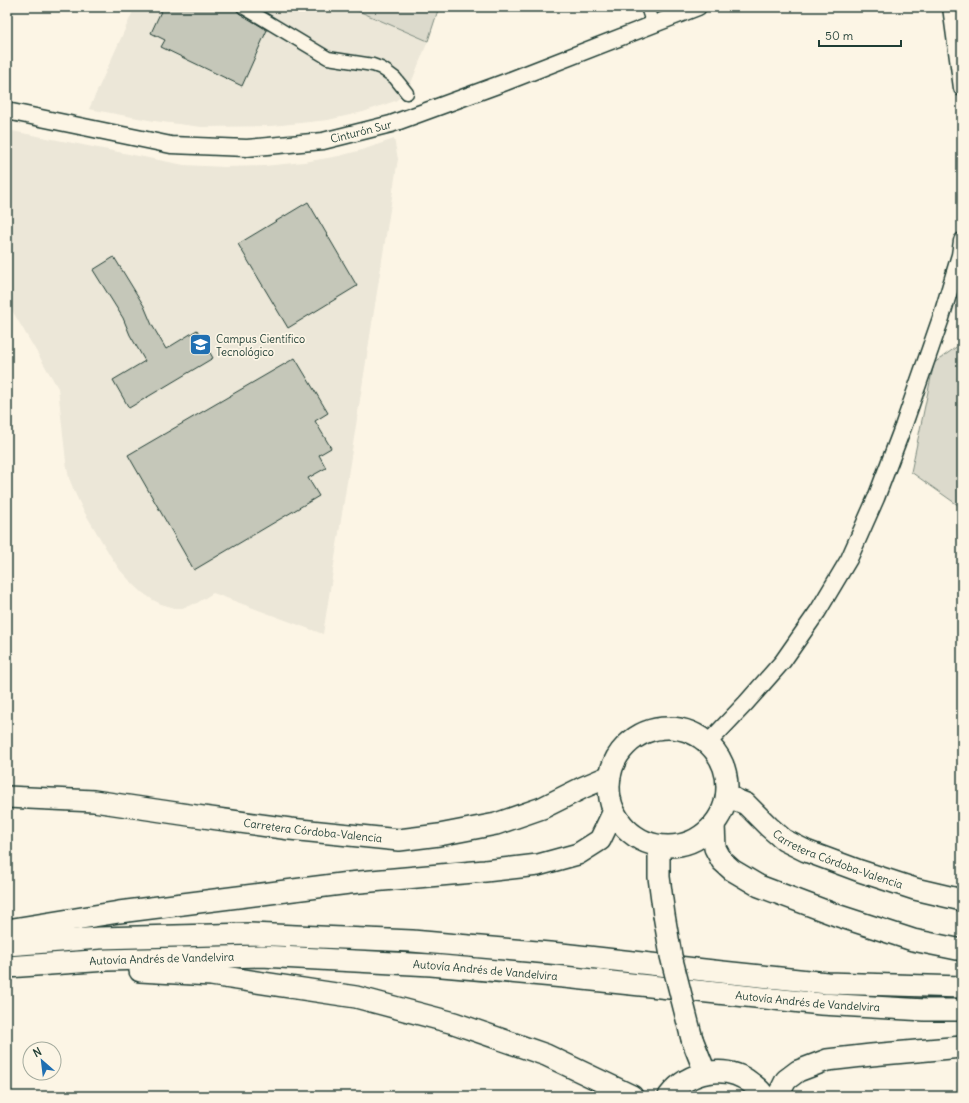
<svg xmlns="http://www.w3.org/2000/svg" width="969" height="1103" viewBox="0 0 969 1103" font-family="Delius,sans-serif">
<style>
.built{fill:#ece7d8}
.green{fill:#dcdacc;stroke:#7e8c80}
.building{fill:#c5c7b9;stroke:#1f3d34}
.lines{fill:none;stroke-linecap:round;stroke-linejoin:round}
.street-casing{stroke:#1f3d34;stroke-width:15}
.secondary-casing{stroke:#1f3d34;stroke-width:19}
.highway-casing{stroke:#1f3d34;stroke-width:24}
.street{stroke:#fcf5e5;stroke-width:12}
.secondary{stroke:#fcf5e5;stroke-width:16}
.highway{stroke:#fcf5e5;stroke-width:21}
.highway-bridge-casing{stroke:#1f3d34;stroke-width:24;stroke-linecap:butt}
.highway-bridge{stroke:#fcf5e5;stroke-width:21}
.labels{text-anchor:middle;dominant-baseline:central;stroke-width:3.5;stroke-linejoin:round;paint-order:stroke}
.street-label{font-size:11px;fill:#1f3d34;stroke:#fcf5e5}
.poi-label{font-size:11px;fill:#1f3d34;stroke:#fcf5e5;text-anchor:start}
</style>
<rect width="100%" height="100%" fill="#fcf5e5"/>
<filter id="ink" filterUnits="userSpaceOnUse"><feTurbulence type="fractalNoise" baseFrequency=".025" numOctaves="2"/><feDisplacementMap in="SourceGraphic" scale="8" xChannelSelector="R" yChannelSelector="G"/><feConvolveMatrix kernelMatrix="1 2 1 2 8 2 1 2 1" color-interpolation-filters="sRGB"/></filter>
<g filter="url(#ink)">
<!-- built -->
<g class="built">
<polygon points="135,7 349,7 428,41 407,93 395,101 363,112 328,120 272,126 202,127 154,121 89,109"/>
<polygon points="7,130 184,165 225,167 264,166 304,162 339,156 362,150 394,139 398,159 323,634 213,593 197,603 182,608 175,608 161,604 153,600 143,593 131,582 120,570 110,555 82,508 75,493 69,478 66,462 58,388 7,302"/>
</g>
<!-- green -->
<g class="green">
<polygon points="349,7 439,7 428,41"/>
<polygon points="962,343 962,508 911,472 934,363"/>
</g>
<!-- building -->
<g class="building">
<polygon points="163,7 232,7 236,9 239,13 267,30 242,86 161,47 165,40 151,33"/>
<polygon points="308,202 357,286 288,328 238,244"/>
<polygon points="114,257 144,306 152,325 166,349 197,330 213,358 129,408 113,380 145,361 130,335 123,318 93,270"/>
<polygon points="295,358 328,413 315,421 331,448 319,455 326,468 308,478 319,496 194,570 128,455"/>
</g>
<g class="lines">
<defs>
<g id="street">
<polyline points="243,7 328,58 373,65 381,68 387,72 395,78 407,93"/>
<polyline points="647,7 653,25"/>
</g>
<g id="secondary">
<polyline points="951,7 962,88"/>
<path id="s1" d="M 7,111 L 171,145 L 247,148 L 323,141 L 391,124 L 503,83 L 698,7"/>
<polyline points="708,743 746,703 783,661 818,611 849,559 876,498 903,427 941,318 960,255 962,241"/>
</g>
<g id="highway">
<circle cx="668" cy="787" r="59"/>
<path id="s2" d="M 727,794 L 736,800 L 746,804 L 769,827 L 784,840 L 806,851 L 860,871 L 915,889 L 962,900"/>
<path id="s3" d="M 7,797 L 94,801 L 189,815 L 290,829 L 399,840 L 439,835 L 496,824 L 542,808 L 584,787 L 610,776"/>
<polyline points="714,825 715,848 722,861 732,870 759,886 836,915 913,940 962,950"/>
<polyline points="659,846 659,877 664,915"/>
<polyline points="7,930 119,912 349,883 485,871 538,865 578,854 600,840 614,811"/>
<polyline points="7,945 100,938 250,934 412,941 561,954 722,972 827,983 962,987"/>
<path id="s4" d="M 7,967 L 107,960 L 261,956 L 431,965 L 564,977 L 821,1004 L 925,1010 L 962,1010"/>
<polyline points="140,971 211,975 356,997 454,1023 546,1055 632,1096"/>
<polyline points="692,1039 705,1072"/>
<path d="M 669,1096 C 688,1071 726,1063 751,1083 C 756,1087 761,1090 764,1096"/>
<polyline points="778,1096 786,1080 798,1071 827,1060 871,1055 962,1047"/>
</g>
</defs>
<!-- street casing -->
<use href="#street" class="street-casing"/>
<!-- secondary casing -->
<use href="#secondary" class="secondary-casing"/>
<!-- highway casing -->
<use href="#highway" class="highway-casing"/>
<!-- street -->
<use href="#street" class="street"/>
<!-- secondary -->
<use href="#secondary" class="secondary"/>
<!-- highway -->
<use href="#highway" class="highway"/>
<defs>
<polyline id="highway-bridge" points="664,915 671,956 692,1039"/>
</defs>
<!-- highway-bridge casing -->
<use href="#highway-bridge" class="highway-bridge-casing"/>
<!-- highway-bridge -->
<use href="#highway-bridge" class="highway-bridge"/>
</g>
</g>
<!-- icons -->
<defs>
<symbol id="university-square" viewBox="-11 -11 22 22"><rect x="-9" y="-9" width="18" height="18" rx="4" fill="#1f6fb2" stroke="#fcf5e5"/><path d="M0-5L7-2L0 1L-7-2ZM-4 1L0 2.5L4 1V4Q0 6-4 4Z" fill="#fff"/></symbol>
</defs>
<g fill-rule="evenodd">
<use href="#university-square" x="188" y="332" width="25" height="25"/>
</g>
<g class="labels">
<!-- street labels -->
<g class="street-label">
<text stroke="none"><textPath href="#s1" startOffset="359">Cinturón Sur</textPath></text>
<text stroke="none"><textPath href="#s3" startOffset="308">Carretera Córdoba-Valencia</textPath></text>
<text stroke="none"><textPath href="#s2" startOffset="131">Carretera Córdoba-Valencia</textPath></text>
<text stroke="none"><textPath href="#s4" startOffset="155">Autovía Andrés de Vandelvira</textPath></text>
<text stroke="none"><textPath href="#s4" startOffset="479">Autovía Andrés de Vandelvira</textPath></text>
<text stroke="none"><textPath href="#s4" startOffset="803">Autovía Andrés de Vandelvira</textPath></text>
</g>
<!-- poi labels -->
<g class="poi-label">
<text x="216" y="339">Campus Científico<tspan x="216" dy="13">Tecnológico</tspan></text>
</g>
</g>
<!-- margin -->
<rect width="969" height="1103" fill="none" stroke="#fcf5e5" stroke-width="24"/>
<rect x="12" y="12" width="945" height="1079" fill="none" stroke="#1f3d34" stroke-width="1.5" filter="url(#ink)"/>
<!-- north arrow -->
<g transform="translate(42 1061) rotate(332)"><circle r="19" fill="#fcf5e5" stroke="#a4ab9e"/>
<path d="M0-3L7 15L0 10L-7 15Z" fill="#1f6fb2"/>
<text y="-6" font-size="11" font-weight="bold" text-anchor="middle" fill="#1f3d34">N</text>
</g>
<!-- scale -->
<path d="M819 40v6h82v-6" fill="none" stroke="#1f3d34" stroke-width="2"/>
<text x="825" y="40" font-size="12" fill="#1f3d34" stroke="#fcf5e5" stroke-width="3" paint-order="stroke">50 m</text>
</svg>
